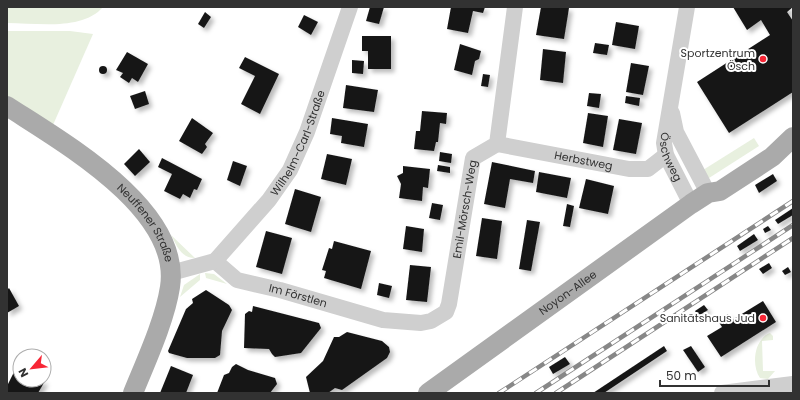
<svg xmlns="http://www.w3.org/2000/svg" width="800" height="400" viewBox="0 0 800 400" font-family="Poppins,sans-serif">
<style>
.green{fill:#e8f0df}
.building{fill:#191919;filter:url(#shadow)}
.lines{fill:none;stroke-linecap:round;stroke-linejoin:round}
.minor{stroke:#cfcfcf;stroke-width:16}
.major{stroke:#aaa;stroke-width:20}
.rail-casing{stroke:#878787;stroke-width:4.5}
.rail{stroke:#fff;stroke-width:3;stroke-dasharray:9;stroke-linecap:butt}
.poi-dot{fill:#f72635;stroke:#fff;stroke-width:1.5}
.labels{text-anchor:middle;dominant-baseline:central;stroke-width:4;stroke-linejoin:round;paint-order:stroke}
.poi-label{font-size:11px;fill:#323232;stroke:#fff;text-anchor:end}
.street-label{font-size:11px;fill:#323232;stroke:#fff}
</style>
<defs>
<filter id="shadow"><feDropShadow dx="3.5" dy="3.5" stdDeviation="2" flood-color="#0004"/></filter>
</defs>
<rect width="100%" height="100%" fill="#fff"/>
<!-- green -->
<g class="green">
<path d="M 7,7 L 103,7 C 82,31 37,23 7,23 Z"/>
<polygon points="7,31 70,31 93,34 53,125 7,97"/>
<polygon points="754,138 759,146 709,178 703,170"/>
<path d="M 171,235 L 195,258 C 181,258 177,246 171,235 Z"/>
<polygon points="205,273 214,274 227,284 206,278"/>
<polygon points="200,274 200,280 180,297 184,285"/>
<path d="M 770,333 L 773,336 L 773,340 L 762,341 L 763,371 L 775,371 L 768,379 L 760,378 C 751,365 754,339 770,333 Z"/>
</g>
<!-- building -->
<g class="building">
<polygon points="370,7 384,7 379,24 366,21"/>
<polygon points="451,7 485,7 483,13 473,11 468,33 447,29"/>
<polygon points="541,7 569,8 564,39 536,35"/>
<polygon points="733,7 793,7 787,12 793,21 793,92 729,133 697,82 770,35 761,20 747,30"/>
<polygon points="205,12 211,17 204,28 198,24"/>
<polygon points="304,15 318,22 311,35 298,27"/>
<polygon points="616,22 639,26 635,49 612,45"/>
<polygon points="362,36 391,36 391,69 368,69 368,51 362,51"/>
<polygon points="595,43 609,45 607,55 593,53"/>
<polygon points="460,44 481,51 479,59 475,61 472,75 454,70"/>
<polygon points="543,49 566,52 563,83 540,80"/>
<polygon points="127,52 148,64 138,82 132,78 129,83 120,77 123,73 116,70"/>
<polygon points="245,57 279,74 260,114 241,104 255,76 239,68"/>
<polygon points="352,60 364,61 363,74 352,73"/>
<polygon points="631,63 649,66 643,95 626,92"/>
<circle cx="103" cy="70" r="4"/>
<polygon points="483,74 490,75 488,87 481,86"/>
<polygon points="346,85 378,90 374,112 343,108"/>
<polygon points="145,91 149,104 135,109 130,96"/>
<polygon points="589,93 601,94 599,108 587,106"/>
<polygon points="626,96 640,98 639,106 625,103"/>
<polygon points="422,111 447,113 446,124 440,123 438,142 436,142 434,151 414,149 416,131 420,131"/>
<polygon points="588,113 608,116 603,147 583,143"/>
<polygon points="192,118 213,133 205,144 207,147 202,154 179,141"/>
<polygon points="332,118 368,124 364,147 341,143 342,136 330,134"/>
<polygon points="619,119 642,123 636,154 613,150"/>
<polygon points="139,149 150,162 135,176 124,164"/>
<polygon points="440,152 452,154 451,163 439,161"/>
<polygon points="327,154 352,159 346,185 321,179"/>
<polygon points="162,158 202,179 197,190 194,189 190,198 183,194 180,199 164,191 172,174 158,167"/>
<polygon points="233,161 247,166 240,186 227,180"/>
<polygon points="492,162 535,171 533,183 510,179 505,208 484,204"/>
<polygon points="438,165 450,167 450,173 437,171"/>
<polygon points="403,166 430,169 428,188 423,187 422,201 399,198 401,184 397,176 403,173"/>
<polygon points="539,172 571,178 567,198 536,192"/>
<polygon points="773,174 777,181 759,193 755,185"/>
<polygon points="586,179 614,186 608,214 579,208"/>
<polygon points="295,189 321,197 311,232 285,224"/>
<polygon points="432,203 443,205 440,220 429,218"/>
<polygon points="567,204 574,206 570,227 563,226"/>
<polygon points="793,208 793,215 778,224 775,220"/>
<polygon points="482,218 502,221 497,259 476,256"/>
<polygon points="527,220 540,222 531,271 519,269"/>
<polygon points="406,226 424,229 422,252 403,249"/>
<polygon points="768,226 771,230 765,233 763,229"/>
<polygon points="266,231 292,238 282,274 256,267"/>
<polygon points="754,234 758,240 740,251 737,246"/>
<polygon points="334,241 371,251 361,289 324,278 326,271 322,270 329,248 332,249"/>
<polygon points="769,263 772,268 763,274 759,269"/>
<polygon points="410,265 431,267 427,302 406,300"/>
<polygon points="788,267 791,272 785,275 782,271"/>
<polygon points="379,283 392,286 389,298 377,295"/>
<polygon points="9,288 19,306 7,313 7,290"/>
<polygon points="206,290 229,305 232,310 222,331 220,355 215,358 187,358 169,353 168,351 186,309 193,303 192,299"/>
<polygon points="763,301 776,322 721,357 707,336 722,327 718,321 728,314 732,320"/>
<polygon points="704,305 708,310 698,316 695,311"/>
<polygon points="253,306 319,323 321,328 301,353 275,357 272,354 269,349 244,348 245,314 249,311 252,312"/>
<polygon points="347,332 382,341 389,347 390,352 387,358 342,390 335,388 328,393 310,393 306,377 323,361 334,337 339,337"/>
<polygon points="664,346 667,351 604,393 593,393"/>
<polygon points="691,346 705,367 698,372 683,350"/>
<polygon points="565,357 570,364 553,374 549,367"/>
<polygon points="236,364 248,370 275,378 277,384 270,393 217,393 224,375 229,373 232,367"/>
<polygon points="171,366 193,375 186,393 160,393"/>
<polygon points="14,372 20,375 20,380 45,381 38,393 7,393 7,386"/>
</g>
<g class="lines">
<!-- minor -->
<g class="minor">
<path id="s1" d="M 687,7 L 664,143 L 666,155 L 691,204"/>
<polyline points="672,113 676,132 708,193"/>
<path id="s2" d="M 497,144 L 629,169 L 648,169 L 666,155"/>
<path id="s3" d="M 215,261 L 237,280 L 280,290 L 383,320 L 421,323 L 431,321 L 446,312 L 449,304 L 473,158 L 497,144 L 515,7"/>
<path id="s4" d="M 215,261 L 269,200 L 290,170 L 307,132 L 350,7"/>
<polyline points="171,273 215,261"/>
<polyline points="722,393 793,384"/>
</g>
<!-- major -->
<g class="major">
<path id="s5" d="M 7,106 C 62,142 182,209 170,287 C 165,320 146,361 133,393"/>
<path id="s6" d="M 428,393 L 691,204 L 708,193 L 720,191 L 772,157 L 793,137"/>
</g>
<defs>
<g id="rail">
<polyline points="499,393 793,201"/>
<polyline points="536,393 793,225"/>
<polyline points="556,393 793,238"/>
</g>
</defs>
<!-- rail casing -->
<use href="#rail" class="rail-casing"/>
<!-- rail -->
<use href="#rail" class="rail"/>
</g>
<!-- markers -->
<g class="poi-dot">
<circle cx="763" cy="59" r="4"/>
<circle cx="763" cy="318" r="4"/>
</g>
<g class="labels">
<!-- poi labels -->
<g class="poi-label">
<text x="755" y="53">Sportzentrum<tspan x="755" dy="13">Ösch</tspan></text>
<text x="755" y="318">Sanitätshaus Jud</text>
</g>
<!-- street labels -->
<g class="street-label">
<text stroke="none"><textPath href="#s4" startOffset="146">Wilhelm-Carl-Straße</textPath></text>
<text stroke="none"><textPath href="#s1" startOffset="153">Öschweg</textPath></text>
<text stroke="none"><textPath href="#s2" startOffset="88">Herbstweg</textPath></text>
<text stroke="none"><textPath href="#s3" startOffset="351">Emil-Mörsch-Weg</textPath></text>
<text stroke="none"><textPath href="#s5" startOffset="184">Neuffener Straße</textPath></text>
<text stroke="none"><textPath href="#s6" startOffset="172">Noyon-Allee</textPath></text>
<text stroke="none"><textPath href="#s3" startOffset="92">Im Förstlen</textPath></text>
</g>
</g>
<!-- border -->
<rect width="800" height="400" fill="none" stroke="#323232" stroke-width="16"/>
<!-- north arrow -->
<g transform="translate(32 368) rotate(242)"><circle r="19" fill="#ffffff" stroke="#adadad"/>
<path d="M0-3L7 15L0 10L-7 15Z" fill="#f72635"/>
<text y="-6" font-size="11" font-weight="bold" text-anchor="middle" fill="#323232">N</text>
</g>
<!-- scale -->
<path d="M660 380v6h109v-6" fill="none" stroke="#323232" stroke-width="2"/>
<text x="666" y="380" font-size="12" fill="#323232" stroke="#ffffff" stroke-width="3" paint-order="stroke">50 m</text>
</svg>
